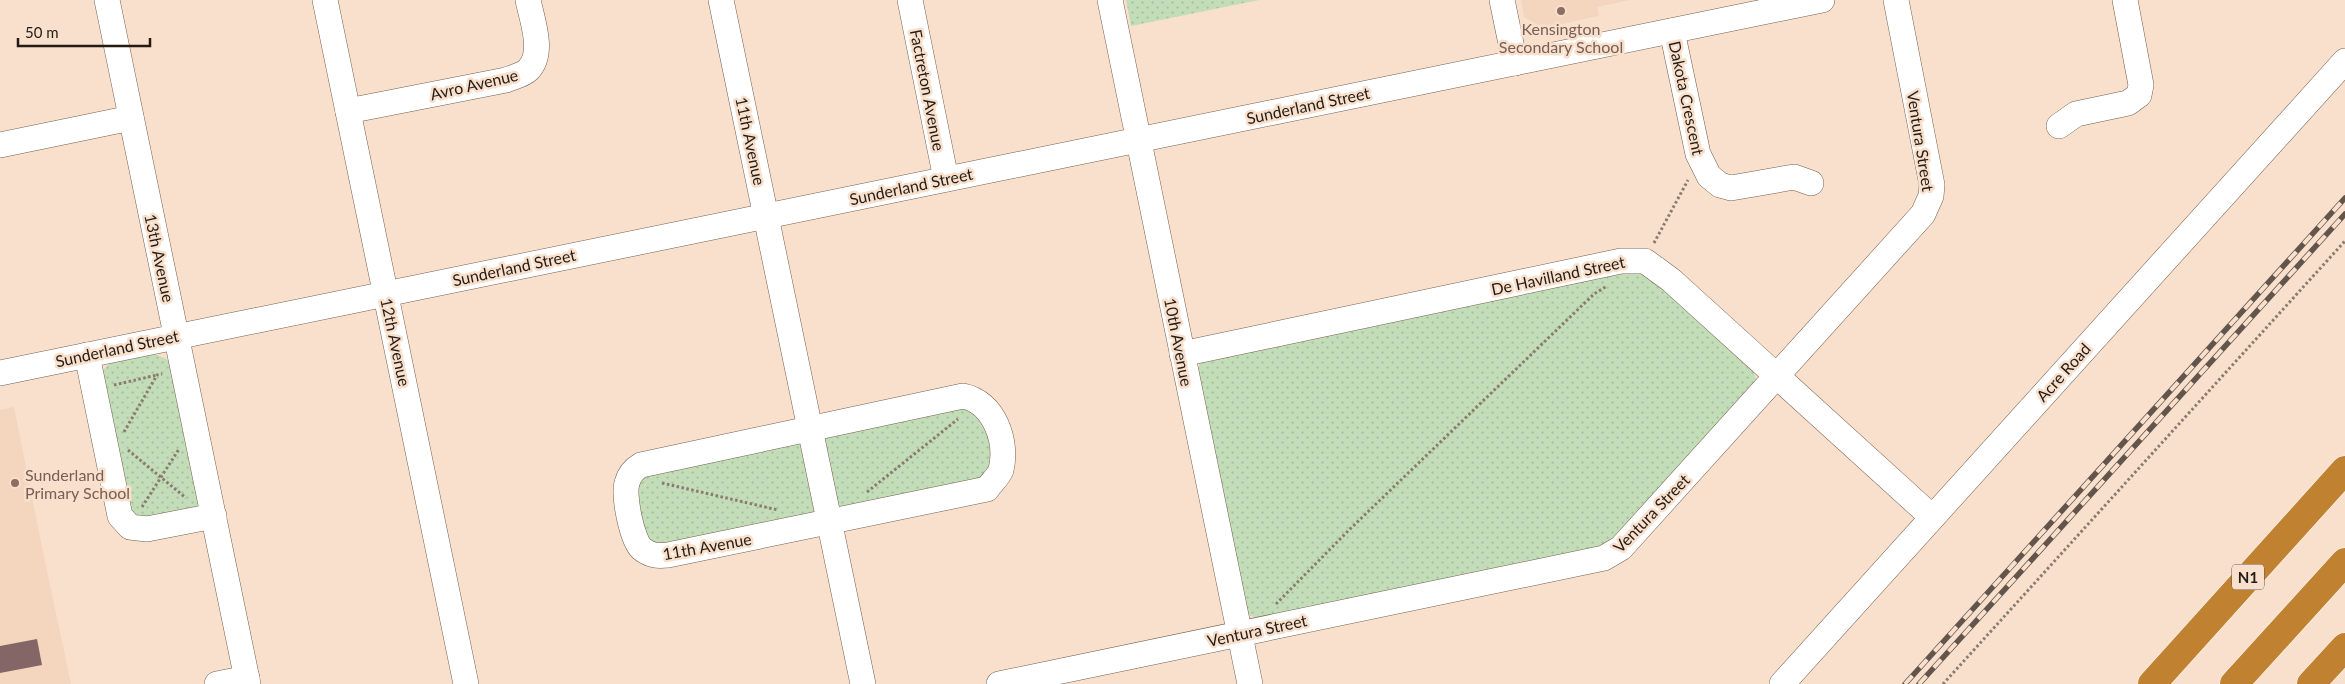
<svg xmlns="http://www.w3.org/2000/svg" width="2345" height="684" viewBox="0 0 2345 684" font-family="Lato,sans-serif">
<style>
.built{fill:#f4d5bd}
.park{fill:url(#park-dots)}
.building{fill:#836665}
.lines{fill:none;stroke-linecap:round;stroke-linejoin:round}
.minor-casing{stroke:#745f4e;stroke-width:26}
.highway-casing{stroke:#fff;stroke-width:29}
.path{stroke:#8b7a6e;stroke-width:3;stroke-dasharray:2.5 2.5;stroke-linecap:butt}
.minor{stroke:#fff;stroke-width:25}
.highway{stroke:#c08230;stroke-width:28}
.rail-casing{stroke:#63554b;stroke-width:5.5}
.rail{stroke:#f8e0cd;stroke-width:4;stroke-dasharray:11;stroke-linecap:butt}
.education-dot{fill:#8d6e63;stroke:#f8e0cd;stroke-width:2}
.labels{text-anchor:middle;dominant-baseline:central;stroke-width:5;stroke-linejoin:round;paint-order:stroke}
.shield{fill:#f8e0cd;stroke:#64564c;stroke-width:1}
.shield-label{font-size:15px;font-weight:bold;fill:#241b14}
.education-label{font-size:16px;fill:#785e54;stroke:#f8e0cd}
.street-label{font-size:16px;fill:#241b14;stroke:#f8e0cd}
</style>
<defs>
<pattern id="park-dots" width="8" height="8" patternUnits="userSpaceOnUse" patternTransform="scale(1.25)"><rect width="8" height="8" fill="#c2ddb8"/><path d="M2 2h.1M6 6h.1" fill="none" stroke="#a7bd9d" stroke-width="1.8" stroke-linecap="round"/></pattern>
</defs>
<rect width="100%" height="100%" fill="#f8e0cd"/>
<!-- built -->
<g class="built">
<polygon points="1521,0 1630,0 1597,7 1599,16 1543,28 1524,17"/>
<polygon points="14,407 44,557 71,684 0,684 0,410"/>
</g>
<!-- park -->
<g class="park">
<polygon points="1126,0 1259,0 1131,26"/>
<polygon points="1645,268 1751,363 1756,380 1608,548 1267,619 1250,616 1241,602 1195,381 1200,363 1215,352"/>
<polygon points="155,354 170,361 200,508 132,519 100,373 111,362"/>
<polygon points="955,397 995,420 987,489 654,556 627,482 631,475"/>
</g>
<!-- building -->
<polygon class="building" points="37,639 42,665 0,673 0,646"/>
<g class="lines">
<defs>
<g id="minor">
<polyline points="107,0 248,684"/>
<polyline points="325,0 466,684"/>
<polyline points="721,0 863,684"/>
<polyline points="910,0 946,179"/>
<polyline points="1110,0 1250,684"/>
<polyline points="1502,0 1515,63"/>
<polyline points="1672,31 1698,154 1709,176 1720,185 1731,188 1794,177 1811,183"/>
<path d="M 348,111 L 506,80 C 513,77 523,75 528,70 C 545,53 532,20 528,0"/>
<polyline points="2059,126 2076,114 2128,103 2139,95 2141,85 2125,0"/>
<polyline points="0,145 131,118"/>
<polyline points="1182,354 1621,261 1645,261 1671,280 1932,517"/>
<polyline points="87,355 120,516 130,527 147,529 214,516"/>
<polyline points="0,373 1822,0"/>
<path d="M 963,396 C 994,402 1008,441 1001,470 C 999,476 991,483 987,489 L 668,555 C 658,556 651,556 642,549 C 632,541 623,495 627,483 C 629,475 634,469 641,465 Z"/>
<polyline points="217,684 247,678"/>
<polyline points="999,684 1604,558 1621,548 1923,214 1931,196 1932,185 1896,0"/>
<polyline points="1782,684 2345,61"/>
</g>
<g id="highway">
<polyline points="2152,684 2345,470"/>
<polyline points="2234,684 2345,562"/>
<polyline points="2311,684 2345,647"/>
</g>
</defs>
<!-- minor casing -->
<use href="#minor" class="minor-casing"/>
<!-- highway casing -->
<use href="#highway" class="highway-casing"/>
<!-- path -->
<g class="path">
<polyline points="1654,243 1688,180"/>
<polyline points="114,385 157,375"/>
<polyline points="124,432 157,375 162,374"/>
<polyline points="128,450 186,498"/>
<polyline points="662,483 778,510"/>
<polyline points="867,492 958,419"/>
<polyline points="142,507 179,449"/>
<polyline points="1276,604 1349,530 1594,294 1607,286"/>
<polyline points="1943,684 2345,241"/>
</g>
<!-- minor -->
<use href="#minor" class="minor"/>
<!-- highway -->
<use href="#highway" class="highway"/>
<defs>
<g id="rail">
<polyline points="1905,684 2345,198"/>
<polyline points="1919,684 2345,214"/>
</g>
</defs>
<!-- rail casing -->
<use href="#rail" class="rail-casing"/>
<!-- rail -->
<use href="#rail" class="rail"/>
</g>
<!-- markers -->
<g class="education-dot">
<circle cx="1561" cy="11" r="5"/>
<circle cx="15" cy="483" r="5"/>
</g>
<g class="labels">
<!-- shield labels -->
<rect class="shield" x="2232" y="564.5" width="32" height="25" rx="4"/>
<g class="shield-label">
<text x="2248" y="577">N1</text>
</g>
<!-- education labels -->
<g class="education-label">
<text x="1561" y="28">Kensington<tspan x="1561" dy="18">Secondary School</tspan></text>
<text x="25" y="474" text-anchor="start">Sunderland<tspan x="25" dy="18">Primary School</tspan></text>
</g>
<!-- street labels -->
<g class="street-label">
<text transform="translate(474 84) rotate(-13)">Avro Avenue</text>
<text transform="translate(928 90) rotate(79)">Factreton Avenue</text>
<text transform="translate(1687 98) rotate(78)">Dakota Crescent</text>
<text transform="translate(1308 105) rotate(-12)">Sunderland Street</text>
<text transform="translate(751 141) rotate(78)">11th Avenue</text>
<text transform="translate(1921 141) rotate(81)">Ventura Street</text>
<text transform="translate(911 186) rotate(-12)">Sunderland Street</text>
<text transform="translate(160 258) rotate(78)">13th Avenue</text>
<text transform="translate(514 267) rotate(-12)">Sunderland Street</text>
<text transform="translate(1558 275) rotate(-12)">De Havilland Street</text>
<text transform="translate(396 342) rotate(78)">12th Avenue</text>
<text transform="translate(1179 342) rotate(79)">10th Avenue</text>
<text transform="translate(117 348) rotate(-12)">Sunderland Street</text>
<text transform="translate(2063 372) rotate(-48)">Acre Road</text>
<text transform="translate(1651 513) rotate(-46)">Ventura Street</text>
<text transform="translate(707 546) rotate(-10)">11th Avenue</text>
<text transform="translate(1257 630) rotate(-12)">Ventura Street</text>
</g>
</g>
<!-- scale -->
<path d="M18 38v8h132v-8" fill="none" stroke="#241b14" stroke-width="2.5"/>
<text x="25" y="38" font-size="15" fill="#241b14" stroke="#f8e0cd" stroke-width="4" paint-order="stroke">50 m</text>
</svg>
